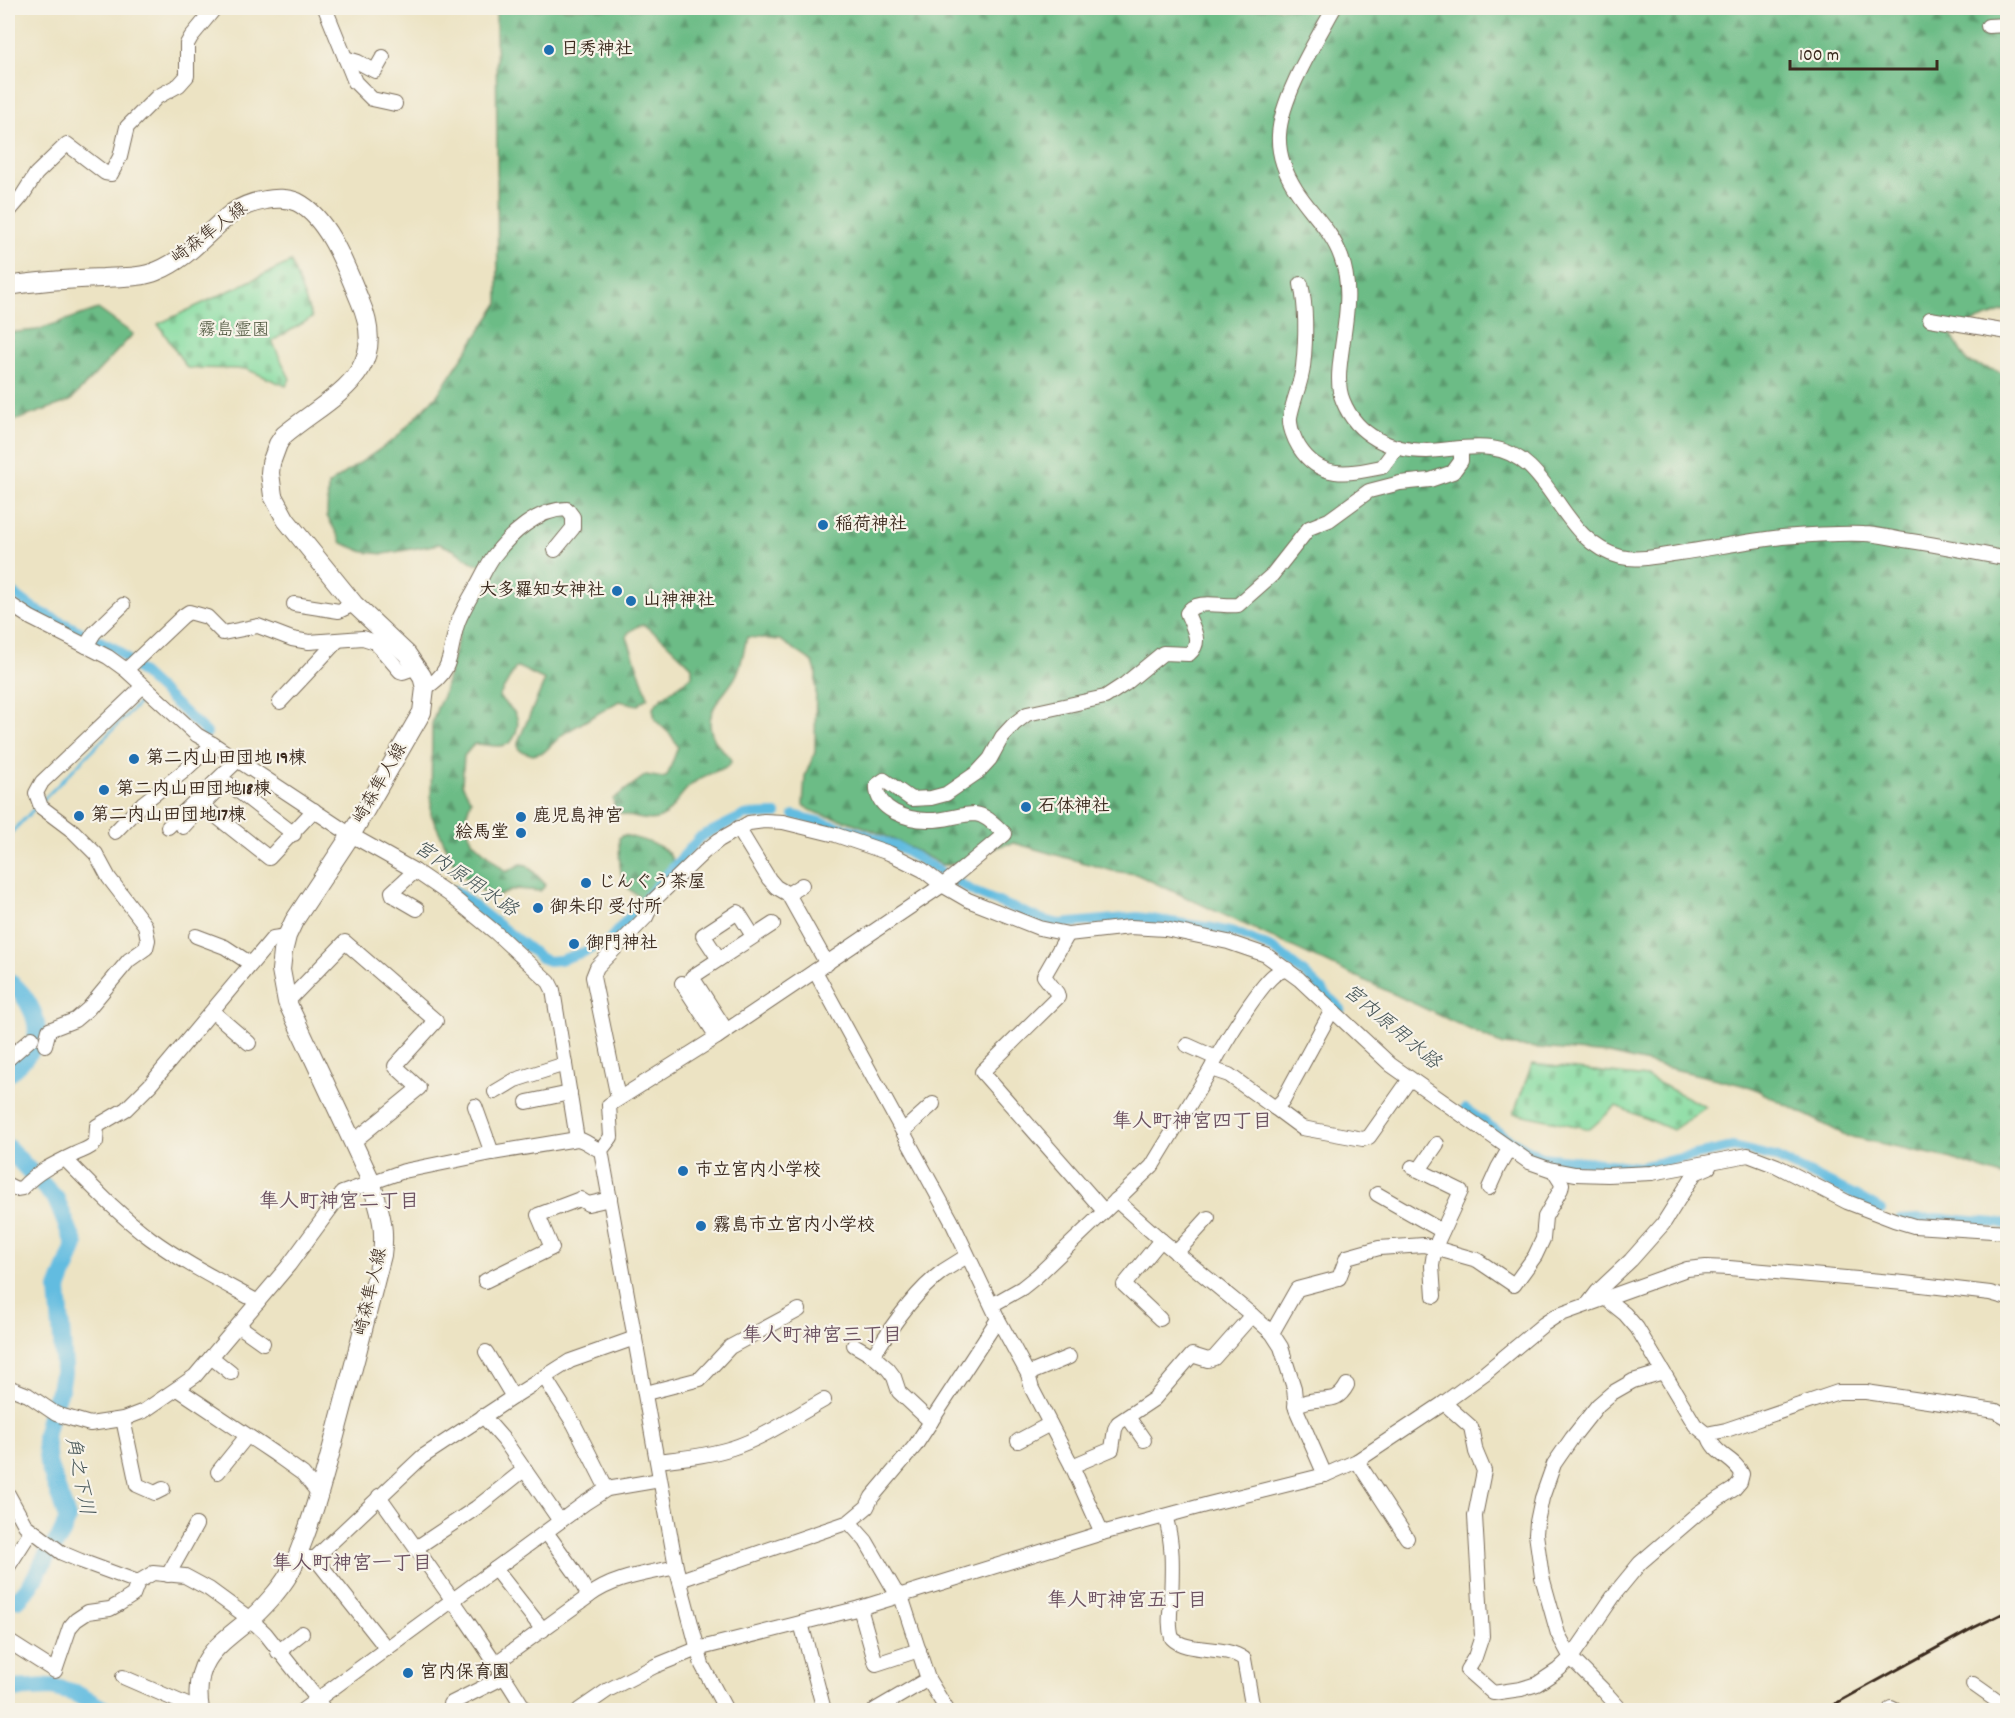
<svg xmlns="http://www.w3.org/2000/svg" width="2015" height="1718" viewBox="0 0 2015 1718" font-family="Dekko,'Klee One',sans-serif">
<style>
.forest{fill:url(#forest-firs);stroke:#547352;stroke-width:1.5}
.cemetery{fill:url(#cemetery-stones);stroke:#60835f;stroke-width:1.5}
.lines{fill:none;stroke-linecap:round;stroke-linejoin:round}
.stream{stroke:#62bce0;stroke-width:3}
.canal{stroke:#62bce0;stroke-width:10}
.river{stroke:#62bce0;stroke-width:18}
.minor-casing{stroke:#796b58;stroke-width:16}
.major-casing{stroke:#796b58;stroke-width:20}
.minor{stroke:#fff;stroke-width:14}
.major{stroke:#fff;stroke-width:18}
.rail{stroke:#3b2a1e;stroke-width:3}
.poi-dot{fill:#1f6fb2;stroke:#f7f3e8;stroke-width:2}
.labels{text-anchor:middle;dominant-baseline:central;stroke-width:4.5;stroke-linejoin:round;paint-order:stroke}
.poi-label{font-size:18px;font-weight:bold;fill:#3b2a1e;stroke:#f7f3e8;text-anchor:start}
.street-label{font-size:18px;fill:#3b2a1e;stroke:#f7f3e8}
.park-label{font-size:18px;fill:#4e563e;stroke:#f7f3e8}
.water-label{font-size:20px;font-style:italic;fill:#475658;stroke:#f7f3e8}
.neighbourhood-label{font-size:20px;font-weight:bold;fill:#6d5362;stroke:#f7f3e8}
</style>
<defs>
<pattern id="forest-firs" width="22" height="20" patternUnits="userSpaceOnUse" patternTransform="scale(1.5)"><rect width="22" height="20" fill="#6cbc86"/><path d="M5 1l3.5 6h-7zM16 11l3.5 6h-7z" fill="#5a996d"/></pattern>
<pattern id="cemetery-stones" width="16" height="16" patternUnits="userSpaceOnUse" patternTransform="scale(1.5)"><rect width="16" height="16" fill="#85dca0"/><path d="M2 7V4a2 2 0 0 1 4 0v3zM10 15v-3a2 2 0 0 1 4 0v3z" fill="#74bd89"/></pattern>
</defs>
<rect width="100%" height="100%" fill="#f7f3e8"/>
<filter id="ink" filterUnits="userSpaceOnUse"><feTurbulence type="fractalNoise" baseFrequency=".0167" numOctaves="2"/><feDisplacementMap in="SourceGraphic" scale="12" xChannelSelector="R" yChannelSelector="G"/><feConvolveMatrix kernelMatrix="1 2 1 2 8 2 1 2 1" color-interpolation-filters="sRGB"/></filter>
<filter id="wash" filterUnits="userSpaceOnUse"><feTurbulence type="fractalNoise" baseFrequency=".008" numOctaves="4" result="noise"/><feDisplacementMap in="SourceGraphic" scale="24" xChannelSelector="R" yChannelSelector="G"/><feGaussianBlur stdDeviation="1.35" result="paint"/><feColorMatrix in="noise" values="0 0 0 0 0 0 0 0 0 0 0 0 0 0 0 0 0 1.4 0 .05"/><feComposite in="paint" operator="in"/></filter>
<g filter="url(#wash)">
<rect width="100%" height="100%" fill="#ece3c3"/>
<!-- forest -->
<g class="forest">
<path d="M 496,8 L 2007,8 L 2007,310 L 1949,331 L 1967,362 L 2007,374 L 2007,1178 L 1949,1158 L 1847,1136 L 1751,1087 L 1609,1054 L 1503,1045 L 1136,874 L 1113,871 L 1014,843 L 1003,845 L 950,865 L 942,865 C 911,848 881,832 847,821 C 831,816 816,816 803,805 L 805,776 L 815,752 L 816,672 L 813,662 L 780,640 L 747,637 C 744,649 742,663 737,674 C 732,685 722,694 716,704 C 703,725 713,744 730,757 L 731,763 L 728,766 C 716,772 700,776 691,785 C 669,804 672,826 637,818 C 629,816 622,815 615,810 L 613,799 L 646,775 L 663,778 L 667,776 L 678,747 L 671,735 L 655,720 L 653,708 C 662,694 679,687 692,676 L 692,667 L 663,639 L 644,625 L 638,626 L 628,633 L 627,637 L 648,697 L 638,705 L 619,701 L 563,734 L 544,752 L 533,755 L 521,751 L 518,748 L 518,742 L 545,680 L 518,667 L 515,669 L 499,697 C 504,703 512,708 516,715 C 519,721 518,727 516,733 C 510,753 490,744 474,744 L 464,756 L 462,784 L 471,800 L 464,822 L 473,842 L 506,872 L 521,864 L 527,865 L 545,884 L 544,887 L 540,891 L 516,889 L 496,897 L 490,896 L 466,879 L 454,864 L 431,814 L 432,724 L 437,708 L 443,696 L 462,623 L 483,564 L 475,564 L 454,550 L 440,544 L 384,554 L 364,552 L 342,543 L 327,516 L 328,485 L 396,438 L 438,394 L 498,304 Z"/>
<polygon points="98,309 133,334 70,401 8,423 8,333 37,330"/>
<path d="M 624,835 C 640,840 670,844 673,863 L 642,897 C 616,888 620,862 619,838 Z"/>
</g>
<!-- cemetery -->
<g class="cemetery">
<polygon points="291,262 312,318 272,341 290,379 286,386 246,369 187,368 158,324"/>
<polygon points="1532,1064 1647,1077 1706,1107 1673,1130 1616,1106 1590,1129 1514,1113"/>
</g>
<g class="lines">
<!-- stream -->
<g class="stream">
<polyline points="155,687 158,685"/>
<polyline points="44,799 142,700"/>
<polyline points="8,836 37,806"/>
</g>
<!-- canal -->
<g class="canal">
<polyline points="8,589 35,609 116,649 207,733"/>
<polyline points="794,815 855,831 900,848 976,893 1043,920 1060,924 1137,917 1213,928 1239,934 1274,949 1305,974 1341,1009"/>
<polyline points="454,890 541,958 549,961 560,960 584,952 607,942 700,837 745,815 776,814"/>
<polyline points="1465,1109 1509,1139 1541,1157 1640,1167 1733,1147 1775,1157 1855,1195 1881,1210"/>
<polyline points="1900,1220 1936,1218 2008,1224"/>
</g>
<!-- river -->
<g class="river">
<path d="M 8,981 C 28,995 46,1027 31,1050 C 25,1059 15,1067 8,1074"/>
<path d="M 8,1148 L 56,1199 L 75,1245 L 58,1289 L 64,1367 L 60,1390 L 53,1404 L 45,1436 L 48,1463 L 67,1518 C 63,1538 54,1543 45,1559 C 36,1575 32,1586 18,1599 L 8,1599"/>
<polyline points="8,1689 52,1687 75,1693 105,1710"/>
</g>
</g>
</g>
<g filter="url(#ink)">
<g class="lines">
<defs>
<g id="minor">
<polyline points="325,8 355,82 372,99 395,104"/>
<path d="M 1334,8 C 1316,41 1281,97 1279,135 C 1278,155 1285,173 1296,190 C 1310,212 1332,231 1341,257 C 1353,288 1345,323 1341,355 C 1339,370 1337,387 1343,401 C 1357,436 1391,451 1427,451 C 1448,450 1471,445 1491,448 C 1554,456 1557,541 1621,557 C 1638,561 1661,556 1679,553 C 1713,548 1748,541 1782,537 C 1809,535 1837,533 1864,534 C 1877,534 1891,538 1904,540 C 1939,545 1973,552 2008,559"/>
<polyline points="1988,26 2008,25"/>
<polyline points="345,58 358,62 375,71 383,57"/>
<polyline points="10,210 22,196 36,174 67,144 105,173 111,174 120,157 127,127 157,97 179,85 187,76 187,44 191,37 215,8"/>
<path d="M 1301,284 C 1307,311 1306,339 1303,367 C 1301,384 1293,400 1290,417 C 1289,426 1294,439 1299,447 C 1320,480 1348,474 1382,467 L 1397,447"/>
<polyline points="1930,319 2008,332"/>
<polyline points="8,603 31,618 108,657 126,670 197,735 213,744 351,835 415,871 450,895 495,932 549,982 553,990 577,1139"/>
<polyline points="294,604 339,611 354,604"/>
<polyline points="86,646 94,633 123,605"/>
<polyline points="126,670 183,616 189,612 207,617 223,633 258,626 292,639 309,642 363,638 375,642 400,671 403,672 417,667"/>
<path d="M 425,688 C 455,671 448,651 458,622 C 462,611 469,600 475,589 C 481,579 486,567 493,557 C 510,534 538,509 567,509 L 573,517 L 573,528 L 555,550"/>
<polyline points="280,702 338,640"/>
<polyline points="168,827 238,760"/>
<polyline points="183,827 201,807"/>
<polyline points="738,828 769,879 776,887 788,894 827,964"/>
<polyline points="115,832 143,803 183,772 213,744"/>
<polyline points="294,834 229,784 223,784 202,805 269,858 314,810"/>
<polyline points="415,871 392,892 393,895 417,909"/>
<polyline points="788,894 802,885"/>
<polyline points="1068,934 1044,976 1057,993 1058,997 982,1072 1104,1211"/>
<polyline points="196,936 225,947 251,964"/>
<polyline points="719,959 703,935 738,912 753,936"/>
<polyline points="815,971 951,1220 998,1319 1028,1374 1032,1389 1072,1466 1102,1533"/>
<polyline points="682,983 717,1037"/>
<polyline points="287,1002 345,942 436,1021 395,1066 419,1088 353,1142"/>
<polyline points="213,1012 249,1043"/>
<polyline points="726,1030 692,977 773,924"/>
<polyline points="45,1045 49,1030 75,1020 88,1009 129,960 146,948 148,940 145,925 109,878 96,854 73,831 41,807 36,793 42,782 143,686"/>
<polyline points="1187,1045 1216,1058"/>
<polyline points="8,1059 32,1038"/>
<polyline points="1211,1069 1229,1075 1275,1108 1283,1100 1332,1010"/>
<polyline points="495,1092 515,1080 565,1064"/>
<polyline points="618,1098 593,977 597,967 646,917 654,900 704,852 719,840 749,823 764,821 783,822 836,835 889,853 923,870 942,885 968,900 1039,928 1068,934 1130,927 1165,929 1228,942 1266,955 1299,979 1391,1065 1529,1162 1549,1169 1575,1174 1608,1175 1652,1173 1748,1155 1777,1166 1847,1202 1894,1220 1914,1226 2008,1232"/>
<polyline points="527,1102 570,1093"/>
<polyline points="475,1106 492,1153"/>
<polyline points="1275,1108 1302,1128 1363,1139 1369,1137 1410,1079"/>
<polyline points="903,1131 933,1104"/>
<path d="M 65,1159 C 92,1186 119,1215 150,1238 C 184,1263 222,1282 258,1302"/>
<polyline points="1412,1167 1461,1191 1435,1247 1432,1266 1434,1296"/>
<polyline points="1419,1170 1437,1144"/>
<path d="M 8,1185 L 16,1189 L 22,1188 C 38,1171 54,1164 75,1154 C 83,1150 90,1149 96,1142 L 97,1126 L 126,1109 L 150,1085 L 273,938 L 287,936"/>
<polyline points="1489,1188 1498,1168 1509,1149"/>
<polyline points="1377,1194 1442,1231"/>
<polyline points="1116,1200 1161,1240 1252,1315"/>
<polyline points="1176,1253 1208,1218"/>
<polyline points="485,1281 552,1248 538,1215 580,1199 588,1204 610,1199"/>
<polyline points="1605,1298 1625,1314 1637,1328 1695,1425 1706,1434 1726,1430 1838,1392 1866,1392 1996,1411 2008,1418"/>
<polyline points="1588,1304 1598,1291 1631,1260 1663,1224 1695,1173 1709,1167"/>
<path d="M 992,1305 L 1022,1288 L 1037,1276 L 1152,1166 L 1211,1069 C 1220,1049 1258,988 1274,975 C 1278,972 1282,971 1287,969"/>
<polyline points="1160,1319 1124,1285 1161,1240"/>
<polyline points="239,1326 263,1343"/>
<polyline points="1272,1333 1297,1289 1339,1278 1347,1257 1379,1248 1424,1245 1477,1260 1514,1285 1535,1256 1543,1239 1545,1217 1561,1189 1562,1184 1553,1170"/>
<polyline points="854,1345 873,1356 888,1369 894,1377 899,1392 931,1422"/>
<polyline points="486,1352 513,1397"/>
<path d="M 873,1356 C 890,1328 916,1291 943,1271 C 951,1266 959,1261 967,1256"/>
<polyline points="211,1357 231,1373"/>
<polyline points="1028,1374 1069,1357"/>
<polyline points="545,1378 574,1424 607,1489"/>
<path d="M 8,1387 L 28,1395 L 56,1414 L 90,1424 L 123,1419 L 144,1411 L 195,1376 L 289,1265 L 342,1193 L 404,1171 L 492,1153 L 577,1139 C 586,1140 592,1148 601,1150"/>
<polyline points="178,1389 275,1454 303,1474 320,1495"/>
<polyline points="646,1393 700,1379 730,1347 799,1310"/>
<path d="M 1444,1403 L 1471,1427 L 1476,1452 L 1484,1471 L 1475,1516 L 1482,1636 L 1475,1657 L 1467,1670 L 1493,1693 L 1521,1689 L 1537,1684 L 1558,1670 L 1571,1658 L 1617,1591 L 1640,1563 L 1697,1514 L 1718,1499 L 1734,1489 L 1740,1482 L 1742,1474 C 1735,1458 1713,1455 1708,1434"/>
<path d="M 1295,1406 C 1300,1404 1304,1402 1309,1401 C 1327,1397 1337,1404 1347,1385"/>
<polyline points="483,1416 504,1440 560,1521"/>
<polyline points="1128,1417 1144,1440"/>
<polyline points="123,1419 137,1485 155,1493 163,1489"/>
<polyline points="1018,1441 1050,1424"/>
<path d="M 658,1461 C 682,1458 708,1456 732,1448 C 764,1438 795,1416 824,1400"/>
<polyline points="1357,1461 1407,1538"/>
<polyline points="1072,1466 1112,1449 1115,1429 1118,1423 1154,1399 1192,1355 1208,1360 1214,1358 1252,1315 1272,1333 1281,1347 1294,1388 1296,1409 1325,1475"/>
<polyline points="218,1472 247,1436"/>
<polyline points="8,1494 25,1525 62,1553 81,1561 138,1582"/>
<path d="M 379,1496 C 429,1567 480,1636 525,1710"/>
<path d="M 1165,1516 C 1174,1543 1172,1573 1171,1601 C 1170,1613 1168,1626 1172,1638 C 1187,1654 1224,1644 1244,1659 L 1253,1710"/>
<polyline points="849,1522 866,1541 895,1591 901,1596 928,1679 947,1710"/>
<polyline points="416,1548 476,1508 525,1469"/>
<polyline points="307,1558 315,1558 387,1649"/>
<polyline points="315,1558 422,1457 513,1397 570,1361 635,1338"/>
<polyline points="8,1567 31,1531"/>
<polyline points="495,1569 543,1630"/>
<polyline points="168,1575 196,1525"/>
<polyline points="680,1580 849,1522 867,1507 872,1497 915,1446 998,1319"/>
<path d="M 589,1596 C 614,1577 646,1574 676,1567"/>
<polyline points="860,1608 876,1664 919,1650"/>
<polyline points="801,1623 824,1710"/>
<polyline points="8,1641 55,1671 70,1627 76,1620 88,1612 110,1609 119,1604 133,1595 138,1582 153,1573 185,1576 209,1589 250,1619 265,1633 318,1700 324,1710"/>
<polyline points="278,1652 302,1633"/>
<polyline points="496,1663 589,1596 574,1571 546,1532"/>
<polyline points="123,1677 199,1710"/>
<polyline points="1973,1684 1997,1701 2002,1710"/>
<polyline points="450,1704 504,1677"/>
<polyline points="1891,1708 1895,1710"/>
<polyline points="303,1710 585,1503 607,1489 660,1480"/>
<polyline points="579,1710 608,1690 655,1666 697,1649 860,1608 1102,1533 1209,1504 1325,1475 1357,1461 1444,1403 1485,1373 1544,1324 1556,1316 1687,1269 1706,1267 1729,1268 1904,1283 1990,1293 2008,1298"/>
<path d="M 726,1710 L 702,1665 L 676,1567 L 601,1150 L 611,1137 L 609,1105 L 717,1037 L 947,882 L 1005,834 C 997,827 987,815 975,814 C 959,814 944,821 928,820 C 908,820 875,810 877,785 L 884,780 L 911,799 L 931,798 L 946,794 L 978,772 L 990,759 L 1002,737 L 1014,724 L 1027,714 L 1105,697 L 1125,684 L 1163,653 L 1189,654 C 1203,642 1193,629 1187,613 C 1196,598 1222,607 1238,605 L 1272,575 L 1309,528 L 1329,520 L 1369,491 L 1400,483 L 1430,480 L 1453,472 L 1461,461 L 1461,448"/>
<polyline points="875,1710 928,1679"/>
<polyline points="1621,1710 1603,1690 1571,1658 1558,1634 1542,1577 1536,1534 1537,1522 1542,1498 1554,1464 1572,1438 1598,1405 1612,1393 1633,1381 1663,1372"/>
</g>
<path id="major" d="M 8,286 C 39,281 71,279 103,278 C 120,277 141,278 157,271 C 189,258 206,233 232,213 C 242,206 254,202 266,200 C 275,198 288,198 297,202 C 329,218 347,270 360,301 C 392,374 331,396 284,435 L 278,444 L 271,463 L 270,473 L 273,496 L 286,520 L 354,604 L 407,654 L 422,676 L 425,688 L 422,712 L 351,835 L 294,921 L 287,936 L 283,952 L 281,970 L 287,1002 L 371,1181 C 379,1210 386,1224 382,1255 C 367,1315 351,1376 335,1436 C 326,1470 317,1503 305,1536 C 300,1548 296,1562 289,1574 C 281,1588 261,1611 248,1621 C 214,1648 192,1663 200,1710"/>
</defs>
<!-- minor casing -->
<use href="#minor" class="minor-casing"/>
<!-- major casing -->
<use href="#major" class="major-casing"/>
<!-- minor -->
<use href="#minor" class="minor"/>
<!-- major -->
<use href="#major" class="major"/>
<!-- rail -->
<polyline class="rail" points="1824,1710 1973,1628 2008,1611"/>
</g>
</g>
<!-- markers -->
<g class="poi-dot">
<circle cx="549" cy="50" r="6"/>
<circle cx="823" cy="525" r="6"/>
<circle cx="617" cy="591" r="6"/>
<circle cx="631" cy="601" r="6"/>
<circle cx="134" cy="759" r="6"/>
<circle cx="104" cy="790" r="6"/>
<circle cx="1026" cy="807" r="6"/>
<circle cx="79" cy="816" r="6"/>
<circle cx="521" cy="817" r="6"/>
<circle cx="521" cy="833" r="6"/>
<circle cx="586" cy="883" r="6"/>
<circle cx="538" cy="908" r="6"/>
<circle cx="574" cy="944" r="6"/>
<circle cx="683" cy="1171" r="6"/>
<circle cx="701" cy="1226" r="6"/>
<circle cx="408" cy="1673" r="6"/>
</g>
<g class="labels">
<!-- poi labels -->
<g class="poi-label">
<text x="561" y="50">日秀神社</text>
<text x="835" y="525">稲荷神社</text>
<text x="605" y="591" text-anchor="end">大多羅知女神社</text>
<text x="643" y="601">山神神社</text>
<text x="146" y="759">第二内山田団地 19棟</text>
<text x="116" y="790">第二内山田団地18棟</text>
<text x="1038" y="807">石体神社</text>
<text x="91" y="816">第二内山田団地17棟</text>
<text x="533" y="817">鹿児島神宮</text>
<text x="509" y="833" text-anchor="end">絵馬堂</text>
<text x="598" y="883">じんぐう茶屋</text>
<text x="550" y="908">御朱印 受付所</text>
<text x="586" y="944">御門神社</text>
<text x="695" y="1171">市立宮内小学校</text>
<text x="713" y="1226">霧島市立宮内小学校</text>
<text x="420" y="1673">宮内保育園</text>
</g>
<!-- street labels -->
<g class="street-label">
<text transform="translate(210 234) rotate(-37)">崎森隼人線</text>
<text transform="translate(381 784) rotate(-60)">崎森隼人線</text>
<text transform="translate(372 1292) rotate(-77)">崎森隼人線</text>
</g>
<!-- park labels -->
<g class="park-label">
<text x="234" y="331">霧島霊園</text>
</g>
<!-- water labels -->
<g class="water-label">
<text transform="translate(465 880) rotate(34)">宮内原用水路</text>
<text transform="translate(1391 1028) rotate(40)">宮内原用水路</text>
<text transform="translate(78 1476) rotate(79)">角之下川</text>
</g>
<!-- neighbourhood labels -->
<g class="neighbourhood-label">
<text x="1192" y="1123">隼人町神宮四丁目</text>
<text x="339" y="1203">隼人町神宮二丁目</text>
<text x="822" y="1337">隼人町神宮三丁目</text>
<text x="352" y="1565">隼人町神宮一丁目</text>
<text x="1127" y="1602">隼人町神宮五丁目</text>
</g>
</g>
<!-- margin -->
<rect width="2015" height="1718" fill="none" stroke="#f7f3e8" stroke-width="30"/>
<!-- scale -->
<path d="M1790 60v9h147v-9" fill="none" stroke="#3b2a1e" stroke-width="3"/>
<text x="1799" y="60" font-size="18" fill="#3b2a1e" stroke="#f7f3e8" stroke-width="4.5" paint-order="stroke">100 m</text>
</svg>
